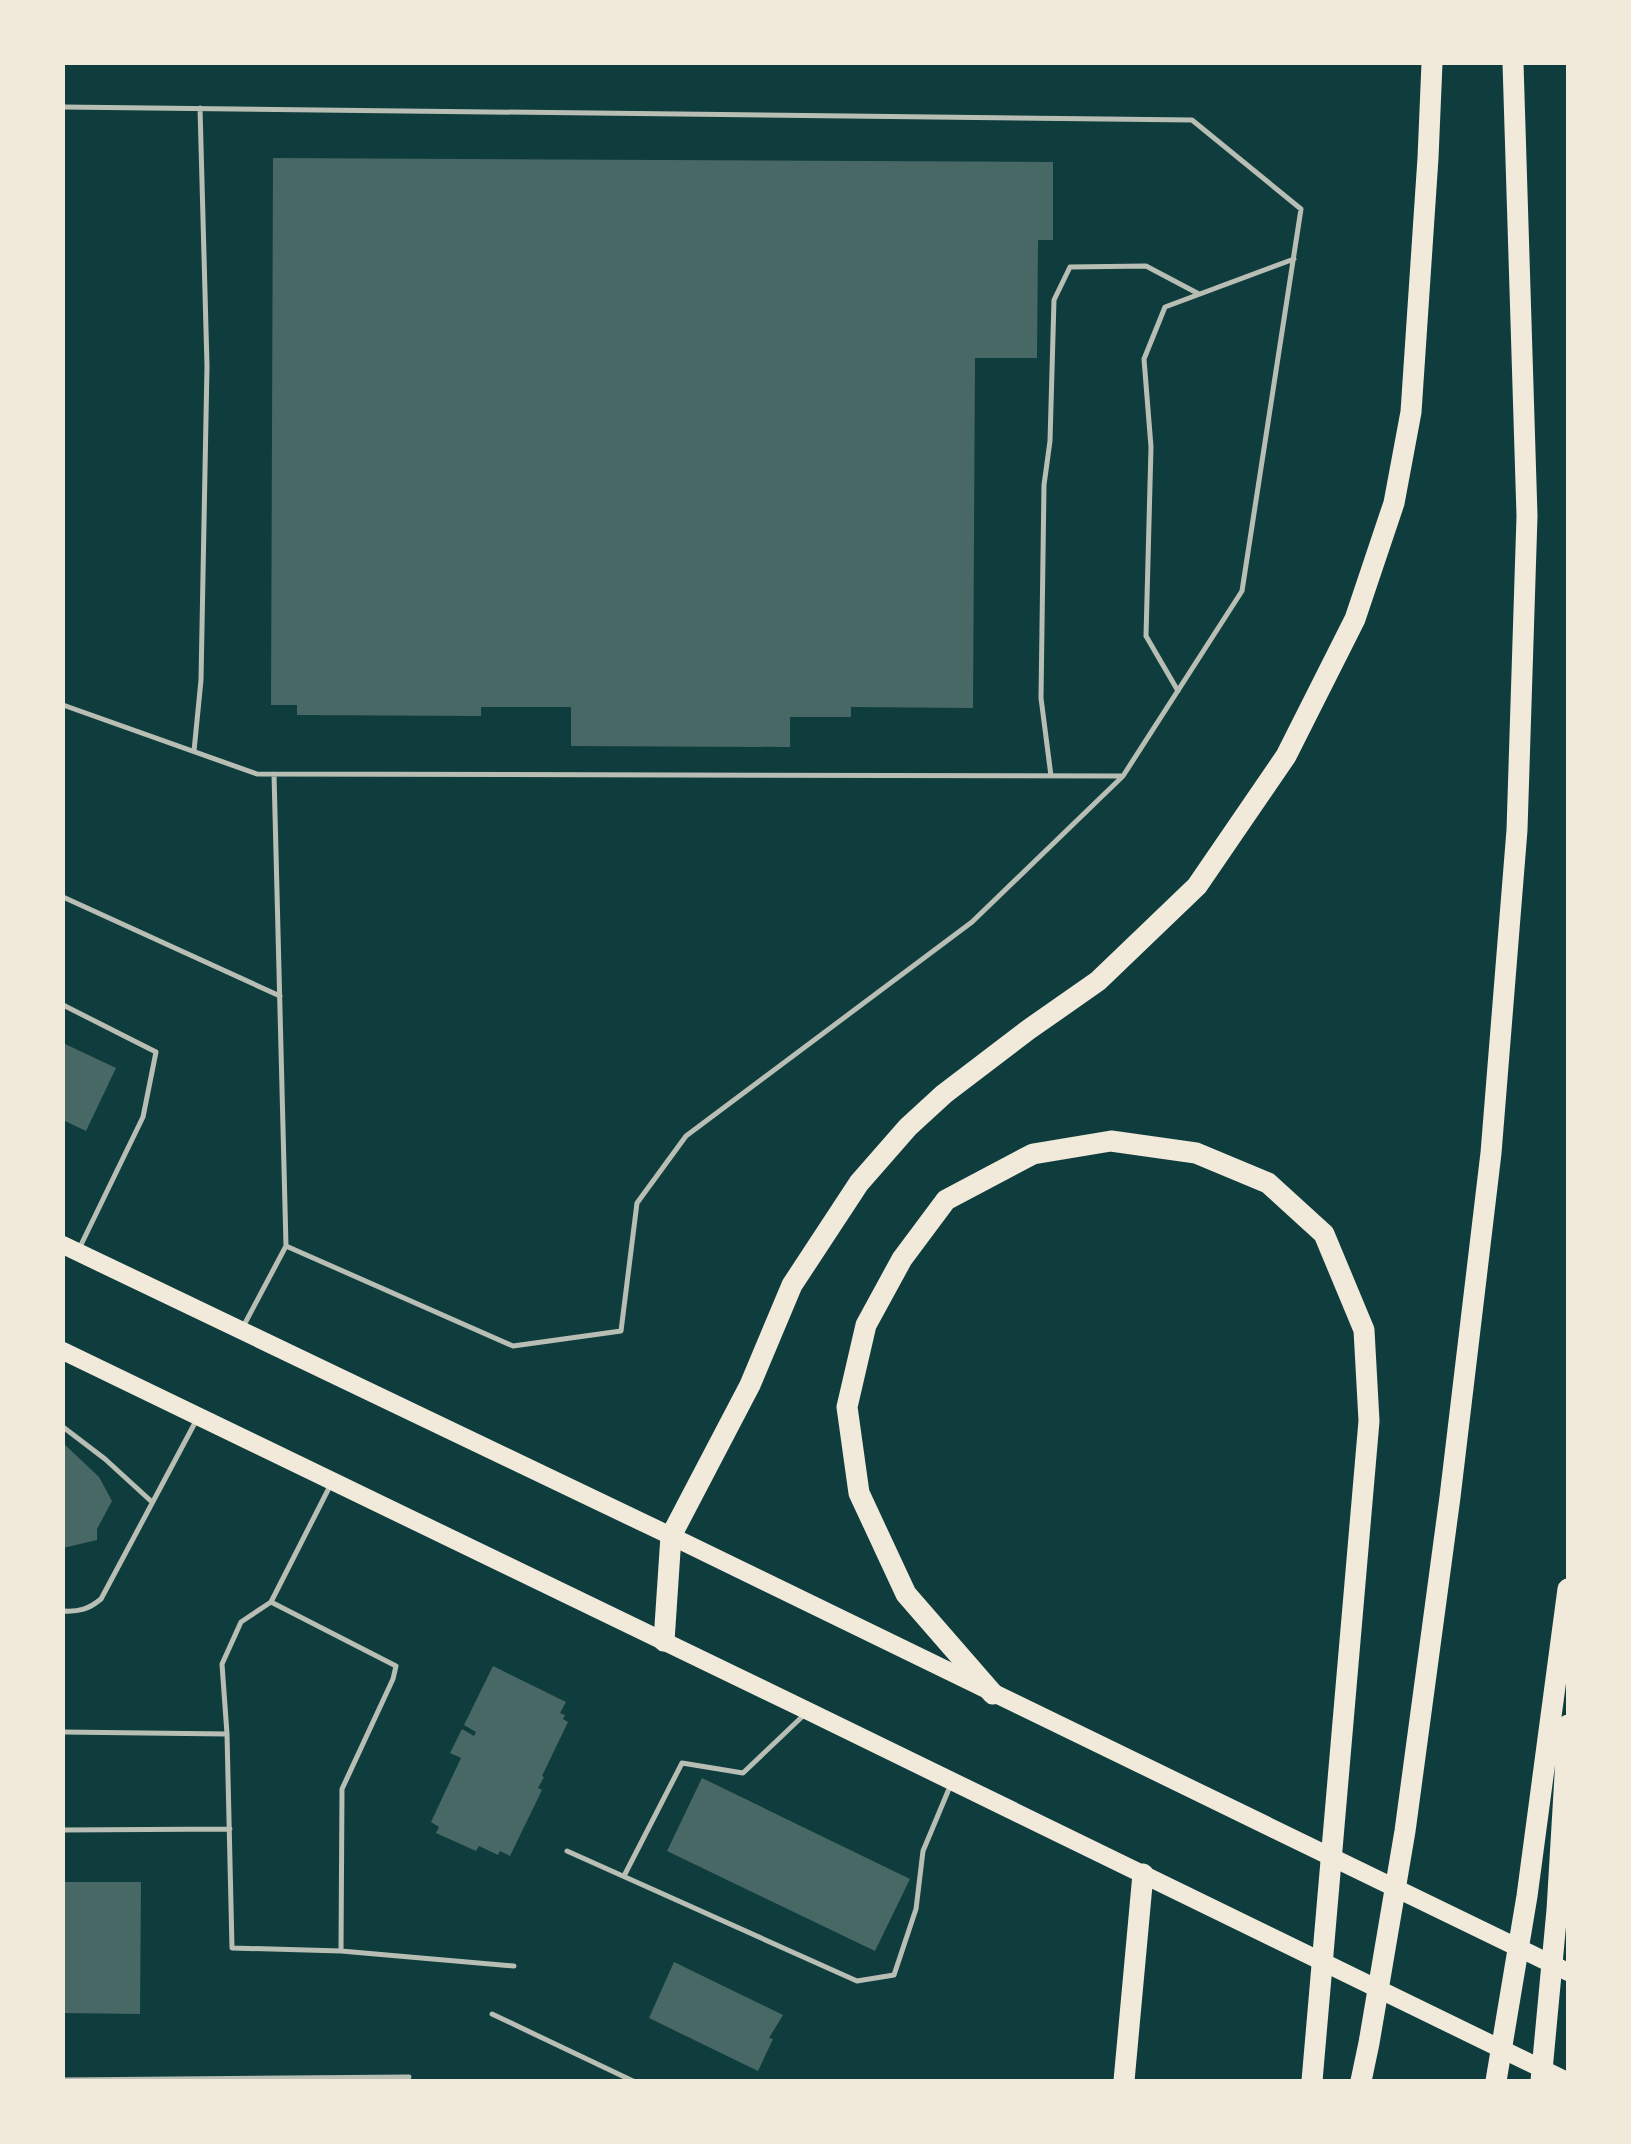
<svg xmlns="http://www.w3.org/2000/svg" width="1631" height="2144" font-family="'Public Sans',sans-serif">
<rect width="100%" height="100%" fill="#0f3d3e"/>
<!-- building -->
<path fill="#486865" d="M273 158 1053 162V240H1038L1037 358H975L973 708 851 707V717H790V747L571 746V707H481V716L297 715V705H271Z
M63 1043 116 1068 86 1131 63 1120Z
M63 1443 99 1477 112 1501 97 1529V1540L63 1548Z
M493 1666 566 1702 560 1713 565 1715 563 1719 568 1722 542 1776 544 1777 538 1788 542 1790 510 1856 500 1851 498 1855 479 1846 476 1851 436 1833 439 1827 431 1822 461 1758 450 1753 462 1729 474 1736 476 1732 464 1725Z
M702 1778 910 1879 875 1951 667 1851Z
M63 1882H141L140 2014 63 2013Z
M674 1962 783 2015 769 2038 773 2039 758 2071 649 2018Z"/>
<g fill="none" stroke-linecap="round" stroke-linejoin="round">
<!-- service -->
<path stroke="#b8beb3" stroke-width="5" d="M63 107 1192 120 1301 209 1242 591 1123 776
M1178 691 1146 636 1151 447 1144 359 1165 307 1294 259
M63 705 257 774 1123 776 972 922 686 1136 637 1203 621 1331 513 1346 286 1246 243 1327
M194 751 201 680 207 366 200 108
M274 774 286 1246
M1051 776 1041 698 1044 485 1050 441 1054 300 1070 267 1146 266 1199 294
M63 897 280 996
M63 1005 156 1052 143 1117 78 1251
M63 1427 105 1459 152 1502
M331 1484 271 1602 241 1622 222 1664 227 1734 232 1948 341 1951
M271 1602 396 1666 393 1679 342 1789 341 1951 514 1966
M63 1611C79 1612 89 1609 101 1599L197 1419
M63 1732 227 1734
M63 1830 230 1829
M567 1851 857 1981 894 1975 916 1909 923 1851 951 1784
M624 1876 682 1763 743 1773 806 1713
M492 2014 633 2081
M63 2080 409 2077"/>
<!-- primary -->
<path stroke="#f1e9da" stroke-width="18" d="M63 1245 671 1536 1568 1972
M63 1351 808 1711 1567 2081"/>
<!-- motorway -->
<path stroke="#f1e9da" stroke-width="21" d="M664 1641 671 1536 750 1385 792 1285 859 1183 908 1127 944 1094 1028 1030 1098 981 1197 886 1286 756 1355 619 1394 503 1411 412 1428 158 1432 63
M993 1694 906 1594 859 1493 847 1407 866 1325 902 1259 946 1200 1033 1154 1111 1141 1196 1153 1268 1183 1324 1234 1364 1330 1369 1421 1312 2081
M1124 2081 1143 1874
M1361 2081 1369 2043 1405 1831 1450 1497 1491 1153 1517 830 1527 516 1513 63
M1496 2081 1527 1896 1568 1589
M1541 2081 1557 1910 1568 1725"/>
</g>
<!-- border -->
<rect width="1631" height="2144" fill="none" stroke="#f1e9da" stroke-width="130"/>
</svg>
